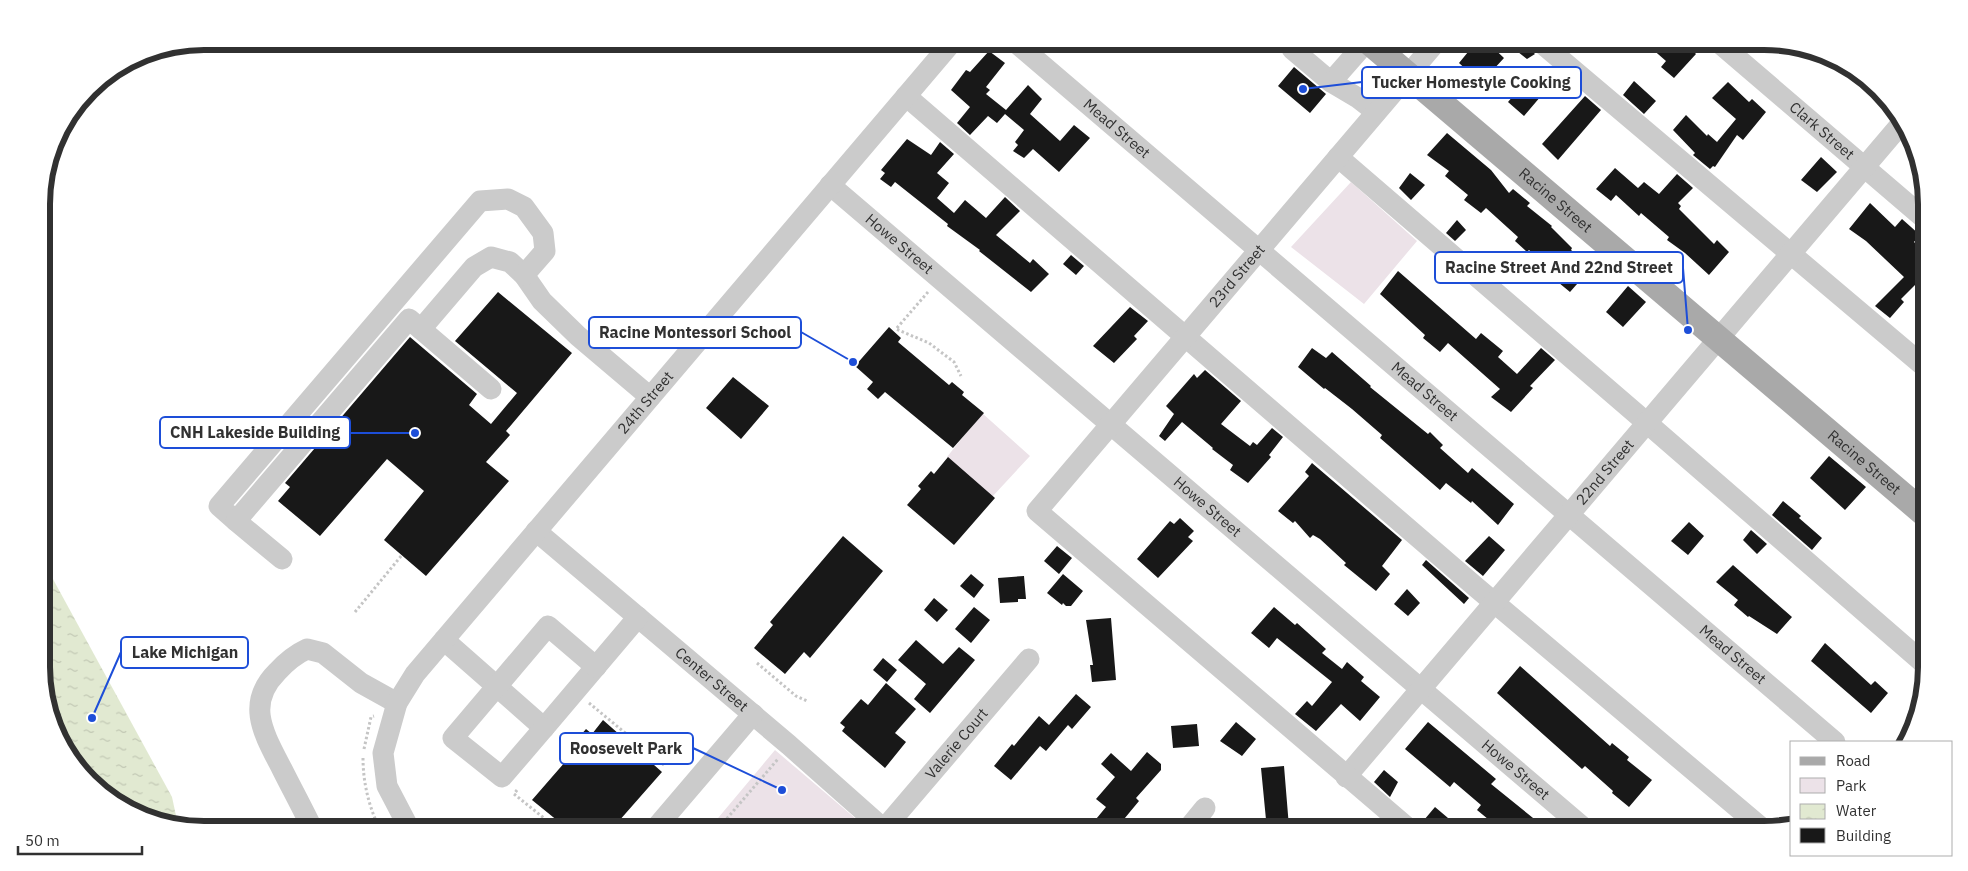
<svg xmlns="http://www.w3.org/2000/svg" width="1968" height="871" font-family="'IBM Plex Sans',sans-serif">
<defs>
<pattern id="water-ripples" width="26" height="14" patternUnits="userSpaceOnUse" patternTransform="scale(1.25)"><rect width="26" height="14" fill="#e1e9d1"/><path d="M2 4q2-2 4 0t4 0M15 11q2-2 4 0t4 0" fill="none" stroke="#c2c8b4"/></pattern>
</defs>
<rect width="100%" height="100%" fill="#fff"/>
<!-- park -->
<path fill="#ece2e8" d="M1351 182 1417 241 1364 304 1291 247Z
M982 413 1030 456 992 497 947 457Z
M775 750 869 830H708Z"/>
<!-- water -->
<path fill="url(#water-ripples)" d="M42 559 172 797 178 825 142 817 75 766 43 688Z"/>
<!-- building -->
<path fill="#181818" d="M1477 41H1486L1504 58 1481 83 1459 63Z
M1504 41H1527V46L1535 54 1527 59Z
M1643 41H1684L1696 54 1674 78 1661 67 1666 61Z
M989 51 1005 63 986 87 990 90 986 94 1006 110 1028 85 1042 99 1030 114 1060 141 1074 125 1090 138 1059 172 1033 149 1024 158 1013 151 1018 145 1015 142 1024 130 1005 114 997 123 988 116 970 135 957 123 970 107 951 90 966 70 970 72Z
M1294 67 1326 94 1310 113 1278 86Z
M1531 75 1547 89 1524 116 1508 102Z
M1634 81 1656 101 1644 114 1623 95Z
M1728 82 1749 102 1752 99 1766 112 1743 140 1737 135 1715 167 1713 166 1710 169 1693 155 1695 153 1673 130 1686 115 1707 136 1708 134 1717 142 1736 119 1712 98Z
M1585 96 1601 110 1558 160 1542 144Z
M1447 133 1491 170 1509 193 1513 189 1530 203 1527 206 1552 226 1551 227 1572 248 1571 250 1592 267 1570 292 1553 278 1555 275 1529 250 1527 252 1515 241 1518 237 1486 208 1481 213 1464 200 1468 195 1445 176 1449 171 1427 155Z
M907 139 931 155 940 142 954 154 937 173 949 183 937 198 954 213 965 200 986 218 1005 197 1020 211 996 235 1030 263 1033 259 1049 274 1031 292 979 251 980 250 947 226 948 224 895 182 891 187 880 179 885 173 881 170Z
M1821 157 1837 172 1817 192 1801 180Z
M1615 168 1638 188 1644 182 1659 194 1677 174 1693 188 1678 203 1681 206 1679 209 1714 244 1717 240 1729 252 1709 275 1685 253 1667 240 1669 237 1641 213 1639 216 1616 195 1611 201 1596 189Z
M1410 173 1425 185 1411 200 1399 188Z
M1870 203 1895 227 1902 219 1920 235 1914 242 1926 253V274L1901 299 1904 302 1890 318 1875 306 1904 277 1866 241 1849 229Z
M1457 220 1466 230 1455 241 1446 233Z
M1071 255 1084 266 1076 275 1063 264Z
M1398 271 1476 339 1481 333 1503 351 1498 357 1517 374 1541 348 1555 360 1530 386 1533 388 1511 412 1491 397 1500 389 1448 343 1440 352 1423 338 1425 335 1380 294Z
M1628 286 1646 302 1623 327 1606 312Z
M498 292 572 353 506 431 510 435 486 462 509 481 426 576 384 540 424 491 387 459 320 536 278 501 290 487 285 483 410 337 477 394 469 405 491 424 517 393 455 341Z
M1130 307 1148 321 1134 336 1137 339 1114 363 1093 346Z
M889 327 901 338 898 342 949 385 952 382 964 392 962 395 984 413 953 448 885 392 878 399 867 389 873 382 855 366Z
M1312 348 1326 358 1332 352 1371 386 1370 387 1428 434 1430 432 1443 445 1440 448 1468 473 1472 468 1514 504 1498 525 1472 501 1471 503 1446 483 1440 490 1380 438 1382 435 1352 409 1325 388 1324 389 1298 367Z
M1205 370 1241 401 1221 424 1250 446 1253 442 1257 445 1272 428 1283 437 1269 455 1271 457 1248 483 1230 470 1233 465 1212 449 1213 448 1182 422 1165 441 1159 436 1174 414 1166 406 1194 374 1197 378Z
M733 377 769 406 741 439 706 408Z
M1829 456 1866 487 1845 510 1810 478Z
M948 457 995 498 954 545 907 505 921 489 918 486 931 471 934 474Z
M1312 463 1402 540 1382 566 1390 574 1376 591 1344 565 1346 563 1320 539 1313 535 1310 538 1295 521 1293 523 1278 511 1309 476 1305 472Z
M1783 501 1801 516 1799 518 1822 538 1812 550 1772 515Z
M1180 518 1194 531 1188 537 1193 541 1158 578 1137 559 1170 521 1174 524Z
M1689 522 1704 536 1688 555 1671 541Z
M1751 530 1767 544 1757 554 1743 540Z
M843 536 883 571 810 658 804 652 785 674 754 648 773 625 770 622Z
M1489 536 1505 550 1483 576 1465 561Z
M1057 546 1072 558 1059 574 1044 561Z
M1426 560 1469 598 1464 604 1422 565Z
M1733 565 1792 617 1777 634 1749 616 1748 617 1734 605 1738 600 1716 582Z
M971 574 984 585 974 598 960 586Z
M1063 574 1083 591 1071 606H1066L1063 603 1062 605 1047 593Z
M1024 576 1026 599H1018V602L1000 603 998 578Z
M1407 589 1420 603 1408 616 1394 604Z
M934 598 948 610 937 622 924 610Z
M974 607 990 620 971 643 955 629Z
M1274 607 1295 625 1297 623 1326 649 1322 653 1342 669 1347 662 1364 677 1361 681 1380 697 1360 721 1341 704 1316 731 1295 714 1307 701 1312 706 1332 682 1277 638 1269 648 1251 633Z
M1111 618 1116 680 1092 682 1090 665H1093L1086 620Z
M916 640 943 664 959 647 975 660 930 713 914 699 926 684 898 660Z
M1825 643 1871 685 1875 681 1888 693 1871 713 1811 661Z
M883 658 897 670 887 682 873 670Z
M1520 666 1610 746 1612 743 1629 757 1627 760 1652 780 1629 807 1612 793 1613 791 1585 766 1582 769 1497 693Z
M886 683 916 709 895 733 906 742 885 768 842 731 845 727 840 723 861 699 868 705Z
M1076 694 1091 707 1072 729 1068 725 1046 751 1040 746 1011 780 994 766 1012 744 1014 746 1039 716 1049 725Z
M603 720 662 772 611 830H569L532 800 572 754 568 750 586 729 592 734Z
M1236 722 1256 739 1242 756 1220 741Z
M1428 722 1496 779 1491 784 1538 822 1531 829H1500L1477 810 1481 805 1454 782 1450 787 1405 749Z
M1197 724 1199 746 1173 748 1171 726Z
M1147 752 1161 764V770L1136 798 1139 801 1115 830H1087L1106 807 1096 799 1115 777 1101 764 1111 753 1131 771Z
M1284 766 1289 827 1288 830H1267L1261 768Z
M1384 770 1398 782 1390 797 1374 782Z
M1435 807 1461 829H1435L1424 820Z"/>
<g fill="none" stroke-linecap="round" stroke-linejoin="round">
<!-- path -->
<path stroke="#c5c5c5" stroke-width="3" stroke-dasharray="2.5 2.5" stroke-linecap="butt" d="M928 292 896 329 929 343 954 362 961 376
M355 612 402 555
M757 663 796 696 807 701
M589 703 664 765
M364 749 371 717 374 716
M363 758C363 783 369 807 380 830
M517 790 514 794 555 827 552 830
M717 830 778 759"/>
<!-- minor -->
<g stroke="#cbcbcb" stroke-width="21">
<path id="s1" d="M1014 41 1835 742"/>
<path d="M1296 41 1292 49 1331 82 1367 41"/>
<path d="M1539 41 1926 368"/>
<path id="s2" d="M1717 41 1925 219"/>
<path d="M1331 82 1358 98 1376 112"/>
<path d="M906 96 1477 588 1763 829"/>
<path d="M1338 157 1647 423 1927 666"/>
<path id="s3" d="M830 185 1585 829"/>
<path d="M421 329 474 267 491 257 510 262 524 275 542 301 578 336 650 397"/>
<path d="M236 521 219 506 480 201 508 199 524 207 543 233 545 251 524 275"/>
<path id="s4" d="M536 531 789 745 885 830"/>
<path d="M282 559 236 521 409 319 491 389"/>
<path d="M444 640 544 728 638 617"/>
<path d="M544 728 502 777 453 738 548 626 596 667"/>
<path id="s5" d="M1346 777 1901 124"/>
<path id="s6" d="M884 829 1029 659"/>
<path id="s7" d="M1409 829 1037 511 1437 41"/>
<path d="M313 830C303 809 292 789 282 769 264 734 245 704 277 672 286 662 294 655 307 649L323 653 361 683 397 703"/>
<path id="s8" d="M410 830 387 786 383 753 397 703 415 674 953 41"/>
<path d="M654 830 753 714"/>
<path d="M1187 830 1205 808"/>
</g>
<!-- major -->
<path stroke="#a9a9a9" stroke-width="26" id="s9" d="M1368 41 1926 515"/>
</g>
<g text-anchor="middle" stroke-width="5" stroke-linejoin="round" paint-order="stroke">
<!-- street labels -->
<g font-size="15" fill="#313131" stroke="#fff">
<text dy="5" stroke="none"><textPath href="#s1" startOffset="135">Mead Street</textPath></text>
<text dy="5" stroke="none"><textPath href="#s2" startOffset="138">Clark Street</textPath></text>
<text dy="5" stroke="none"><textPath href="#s9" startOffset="246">Racine Street</textPath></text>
<text dy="5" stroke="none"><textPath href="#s3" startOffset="91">Howe Street</textPath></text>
<text dy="5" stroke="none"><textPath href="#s7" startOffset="798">23rd Street</textPath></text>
<text dy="5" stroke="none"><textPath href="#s1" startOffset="540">Mead Street</textPath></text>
<text dy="5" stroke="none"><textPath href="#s8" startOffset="525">24th Street</textPath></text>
<text dy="5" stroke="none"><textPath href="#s9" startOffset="651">Racine Street</textPath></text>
<text dy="5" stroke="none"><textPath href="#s5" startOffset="400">22nd Street</textPath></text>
<text dy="5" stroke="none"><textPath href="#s3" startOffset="496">Howe Street</textPath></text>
<text dy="5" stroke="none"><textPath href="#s1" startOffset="945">Mead Street</textPath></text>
<text dy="5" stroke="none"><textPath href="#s4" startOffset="230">Center Street</textPath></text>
<text dy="5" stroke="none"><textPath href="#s6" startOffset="112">Valerie Court</textPath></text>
<text dy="5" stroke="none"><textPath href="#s3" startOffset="901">Howe Street</textPath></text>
</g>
</g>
<!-- crop -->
<path d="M0 0H1968V871H0ZM204 50H1764A154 154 0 0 1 1918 204V667A154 154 0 0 1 1764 821H204A154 154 0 0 1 50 667V204A154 154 0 0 1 204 50Z" fill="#fff" fill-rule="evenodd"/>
<path fill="none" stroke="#313131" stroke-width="6" d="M204 50H1764A154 154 0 0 1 1918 204V667A154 154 0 0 1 1764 821H204A154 154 0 0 1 50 667V204A154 154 0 0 1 204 50Z"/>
<!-- callouts -->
<path fill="none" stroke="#1d4ed8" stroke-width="2" d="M1303 89L1362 82M1688 330L1683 268M853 362L801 332M415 433L350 433M92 718L121 652M782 790L693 748"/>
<g fill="#1d4ed8" stroke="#fff" stroke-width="2">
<circle cx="1303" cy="89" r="5"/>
<circle cx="1688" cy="330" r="5"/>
<circle cx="853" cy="362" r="5"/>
<circle cx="415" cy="433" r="5"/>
<circle cx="92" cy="718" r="5"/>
<circle cx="782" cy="790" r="5"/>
</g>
<g fill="#fff" stroke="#1d4ed8" stroke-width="2">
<rect x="1362" y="67" width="219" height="31" rx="5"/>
<rect x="1435" y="252" width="248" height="31" rx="5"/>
<rect x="589" y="317" width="212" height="31" rx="5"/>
<rect x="160" y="417" width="190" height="31" rx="5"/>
<rect x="121" y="637" width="127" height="31" rx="5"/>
<rect x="560" y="733" width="133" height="31" rx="5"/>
</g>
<g font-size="16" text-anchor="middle" font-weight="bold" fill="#313131">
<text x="1471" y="88">Tucker Homestyle Cooking</text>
<text x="1559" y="273">Racine Street And 22nd Street</text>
<text x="695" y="338">Racine Montessori School</text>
<text x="255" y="438">CNH Lakeside Building</text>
<text x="185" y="658">Lake Michigan</text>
<text x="626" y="754">Roosevelt Park</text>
</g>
<!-- legend -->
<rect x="1790" y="741" width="162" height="115" fill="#ffffff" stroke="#adadad"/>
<rect x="1800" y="757" width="25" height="8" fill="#a9a9a9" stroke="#adadad"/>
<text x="1836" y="766" font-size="15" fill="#313131">Road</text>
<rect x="1800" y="778" width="25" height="15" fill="#ece2e8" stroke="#adadad"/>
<text x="1836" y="791" font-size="15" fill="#313131">Park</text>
<rect x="1800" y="804" width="25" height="15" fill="url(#water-ripples)" stroke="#adadad"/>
<text x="1836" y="816" font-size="15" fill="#313131">Water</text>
<rect x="1800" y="828" width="25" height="15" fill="#181818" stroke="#adadad"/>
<text x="1836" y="841" font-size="15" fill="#313131">Building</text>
<!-- scale -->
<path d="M18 846v8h124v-8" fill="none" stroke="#313131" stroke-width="2.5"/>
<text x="25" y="846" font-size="15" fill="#313131" stroke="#ffffff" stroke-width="4" paint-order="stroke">50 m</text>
</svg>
